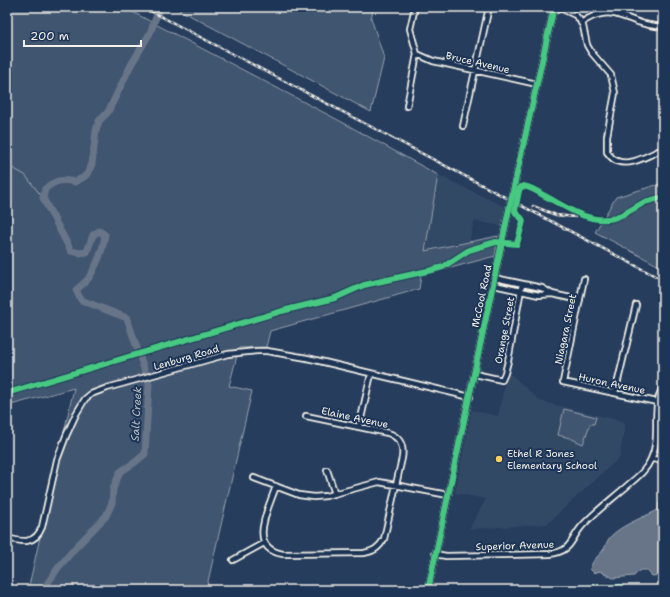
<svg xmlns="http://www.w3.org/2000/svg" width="670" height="597" font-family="'Shantell Sans',sans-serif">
<rect width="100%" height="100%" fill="#263d5d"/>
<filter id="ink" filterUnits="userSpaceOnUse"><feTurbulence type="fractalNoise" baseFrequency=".025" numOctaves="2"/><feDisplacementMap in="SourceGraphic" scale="8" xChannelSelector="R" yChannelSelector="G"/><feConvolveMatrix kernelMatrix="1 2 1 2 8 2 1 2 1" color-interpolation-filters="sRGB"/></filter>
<g filter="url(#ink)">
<!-- built -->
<path fill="#334966" d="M438 175 505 207 501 226 474 221 469 243 425 251Z
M507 374 512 375 540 401 625 422 620 457 547 524 469 529 486 499 455 493 472 410 498 416Z"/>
<!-- green -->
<path fill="#40546f" stroke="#9aa2ac" d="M7 7H123L340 121 438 175 425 251 498 236 495 256 421 276 419 289 270 331 266 347 239 348 229 386 252 391 206 590H28L74 388 7 406Z
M174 7H374L371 18 384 58 371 112Z
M663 183V268L595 232 616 197Z
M564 409 596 417 594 424H590L583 444 570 438 558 435Z"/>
<!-- water -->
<path fill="#677588" stroke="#9fa7ae" d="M663 502V573L660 575 652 576 647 570H640L634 576 613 578 600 571 594 573 590 569C592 560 599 556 604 549 606 546 606 543 608 540 616 527 644 517 658 510L659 503Z"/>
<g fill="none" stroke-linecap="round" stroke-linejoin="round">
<!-- stream -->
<path stroke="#9fa7ae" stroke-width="1" d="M7 165 25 175 43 198"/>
<!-- river -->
<path stroke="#677588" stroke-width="7" d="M43 590 58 568 76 547 106 516 112 503 113 489 120 472 134 463 145 454 149 384 127 318 81 300 76 290C80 286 85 283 88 279 96 267 103 250 105 235L99 231 93 235 87 252 80 253 71 251 43 198 45 189C55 180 61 179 75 182L84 177 88 173 92 164 96 131 99 121 108 112 131 65 150 33 160 7"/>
<!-- minor casing -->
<g stroke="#f4f1e8" stroke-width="8">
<path id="minor" d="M558 7 575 15 579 19 583 26 587 45 591 52 611 75 615 93 607 136V152C610 156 613 160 617 161 631 167 650 154 663 149
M581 23C587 19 594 15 601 14 614 11 626 18 638 22 646 25 654 26 663 27
M417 54 433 61 537 84
M407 106 416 59 417 54 410 29 415 7
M463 126 489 7
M495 278 542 288 552 294 580 300
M584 279 563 382 657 402
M494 285 539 295 552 294
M475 374 502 380 505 373 508 361 522 284
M615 393 636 305
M359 427 371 374
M651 459 663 460
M327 470 335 494
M254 478 299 495 314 497 326 496 379 482 448 495
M276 486C269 508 246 548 283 554L364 553C374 551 379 548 384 539L402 458C404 446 400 437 388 433L306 416
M7 538C22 542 35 545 42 527L57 460 66 436 76 414 85 399 91 394 107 388 228 354 257 351H267L307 358 470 397
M435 554 446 556 550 554C573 551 570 539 583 525 596 511 612 499 627 486 636 478 646 471 651 459 662 436 650 409 663 387
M233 560 264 543
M428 590 511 200 554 7"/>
</g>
<!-- minor -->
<use href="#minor" stroke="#1d3557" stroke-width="4.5"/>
<!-- rail casing -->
<g stroke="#f4f1e8" stroke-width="2.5">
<path id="rail" d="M143 7 663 280
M533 206 556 215 575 217"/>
</g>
<!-- rail -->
<use href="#rail" stroke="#1d3557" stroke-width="1" stroke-dasharray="3" stroke-linecap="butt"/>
<!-- cycleway casing -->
<g stroke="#1d3557" stroke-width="8">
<path id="cycleway" d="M7 393 282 311 335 298 364 285 432 270 443 267 469 250 496 242 517 244 523 221C522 216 516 216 515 211L519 191 520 188 523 186C530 187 537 191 543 195 563 205 585 222 609 219 623 217 633 208 645 202 651 200 657 199 663 197
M428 590 511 200 554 7
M492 590 620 587 626 590"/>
</g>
<!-- cycleway -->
<use href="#cycleway" stroke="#46c982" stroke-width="6"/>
</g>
</g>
<!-- markers -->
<circle fill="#ffd166" stroke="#1d3557" stroke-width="1.5" cx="499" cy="459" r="4"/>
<g text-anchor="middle" stroke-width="4" stroke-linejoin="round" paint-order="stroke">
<!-- street labels -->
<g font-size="10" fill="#f4f1e8" stroke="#1d3557">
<text transform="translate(478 62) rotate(13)" y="4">Bruce Avenue</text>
<text transform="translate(481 296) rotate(-78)" y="4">McCool Road</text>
<text transform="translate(565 329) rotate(-78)" y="4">Niagara Street</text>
<text transform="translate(504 330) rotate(-79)" y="4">Orange Street</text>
<text transform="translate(186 357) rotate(-16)" y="4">Lenburg Road</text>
<text transform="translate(612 383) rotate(12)" y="4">Huron Avenue</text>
<text transform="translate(355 417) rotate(12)" y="4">Elaine Avenue</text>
<text transform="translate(515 545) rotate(-2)" y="4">Superior Avenue</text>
</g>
<!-- poi labels -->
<g font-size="10" fill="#f4f1e8" stroke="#1d3557" text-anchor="start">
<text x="507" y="457">Ethel R Jones<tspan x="507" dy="12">Elementary School</tspan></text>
</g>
<!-- water labels -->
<g font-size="11" font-style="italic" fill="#bcbfc2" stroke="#1d3557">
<text transform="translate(136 414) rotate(-87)" y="4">Salt Creek</text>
</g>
</g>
<!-- margin -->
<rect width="670" height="597" fill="none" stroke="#1d3557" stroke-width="24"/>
<rect x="12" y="12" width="646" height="573" fill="none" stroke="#f4f1e8" stroke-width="1.5" filter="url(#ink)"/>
<!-- scale -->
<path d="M24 40v6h117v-6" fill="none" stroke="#f4f1e8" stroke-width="2"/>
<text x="30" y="40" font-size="12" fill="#f4f1e8" stroke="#1d3557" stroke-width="3" paint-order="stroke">200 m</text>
</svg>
